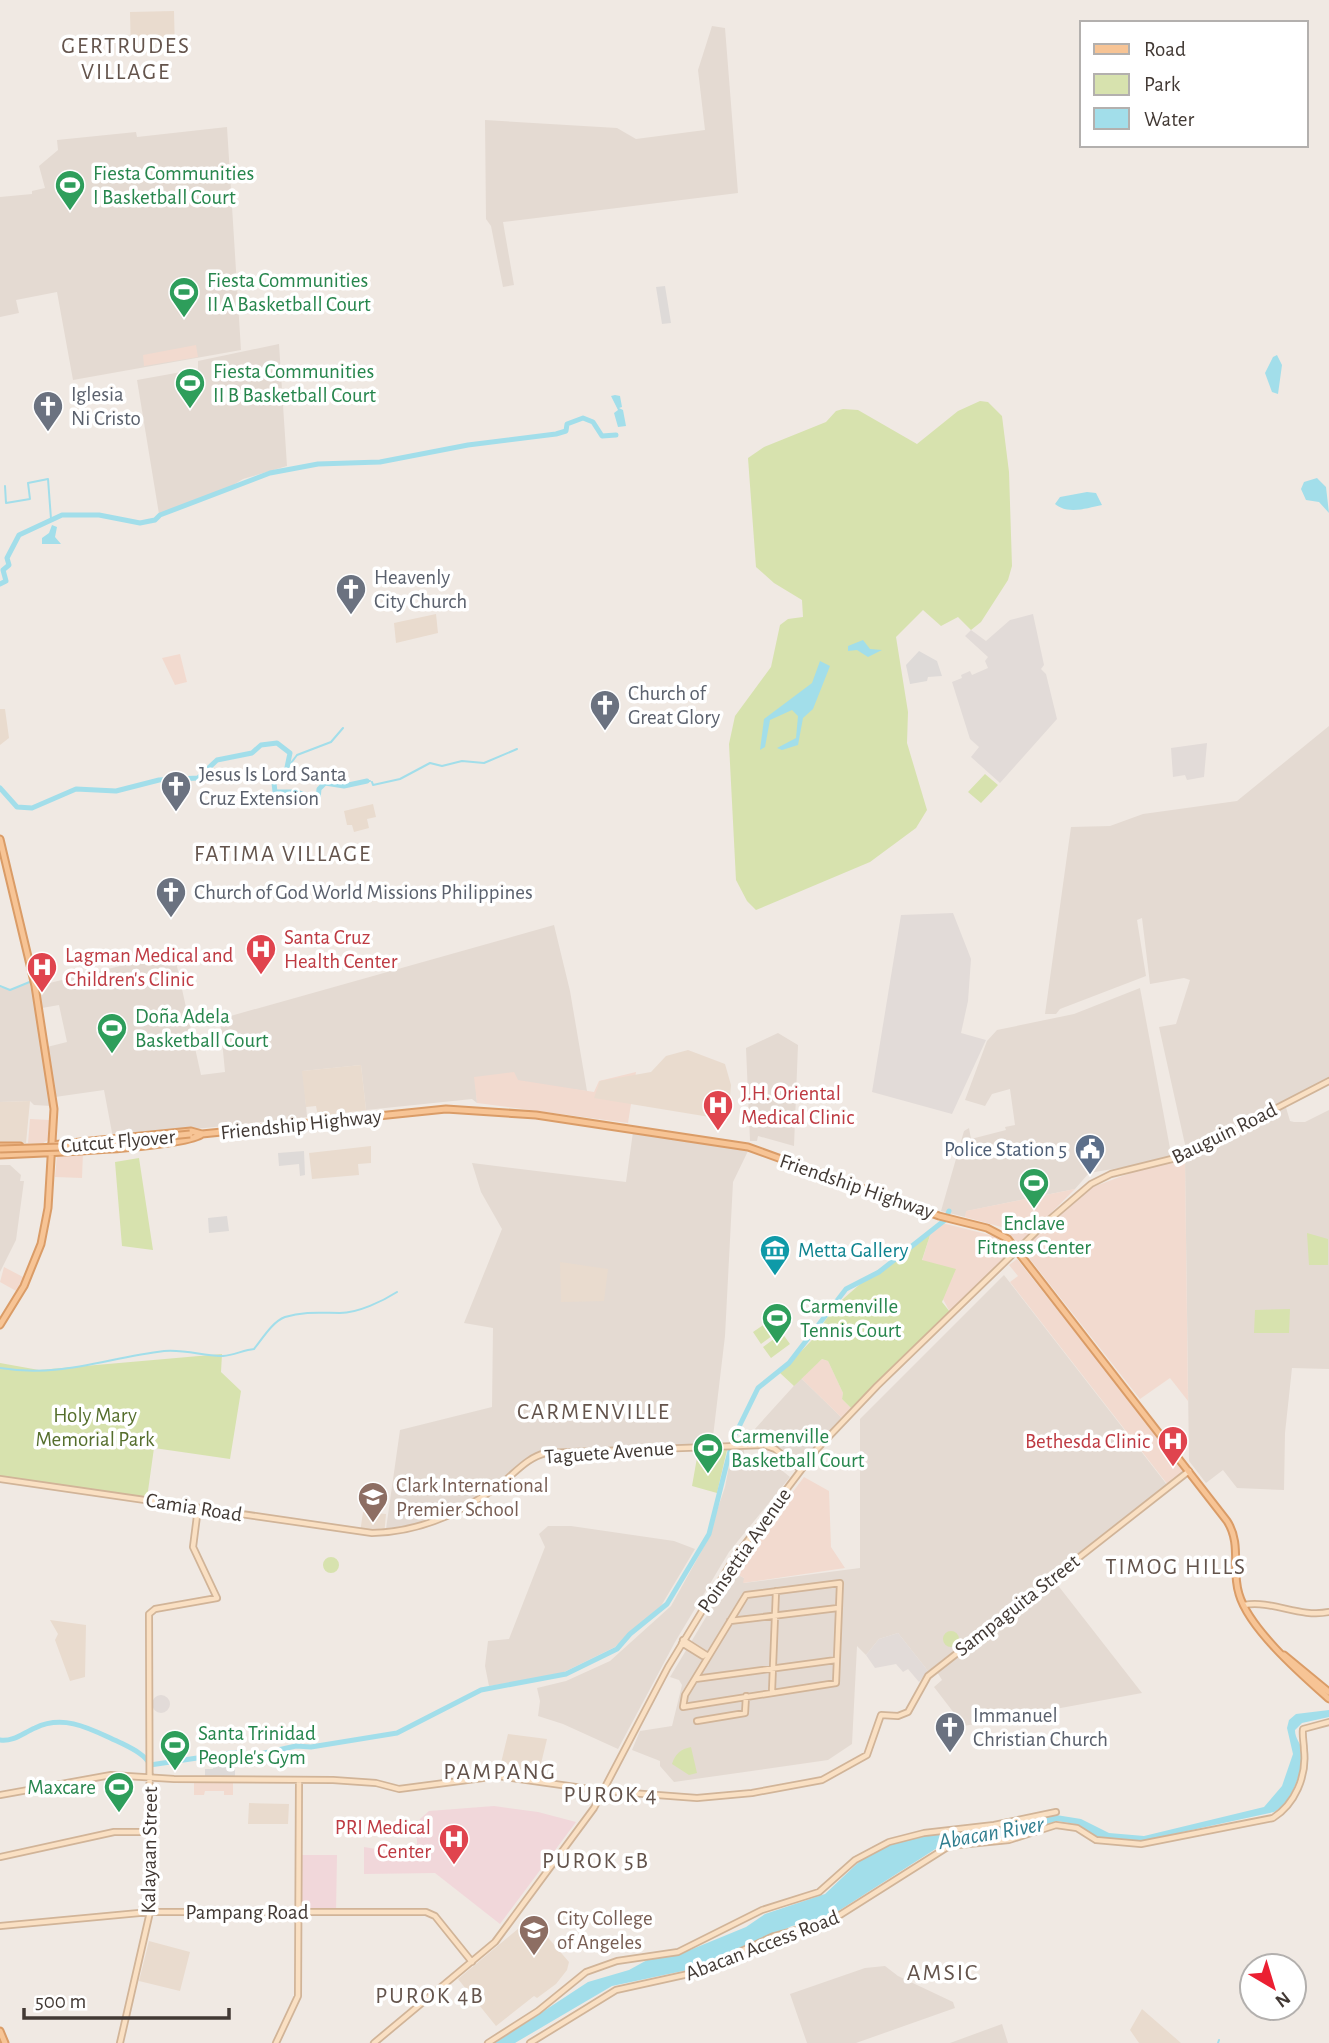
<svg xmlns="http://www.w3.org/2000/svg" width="1329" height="2043" font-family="'Alegreya Sans',sans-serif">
<rect width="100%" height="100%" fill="#f0e9e3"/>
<!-- residential -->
<path fill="#e4dad2" d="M712 26 725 28 738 193 503 222 514 285 503 287 491 226 486 219 485 120 617 128 636 139 705 130 698 70Z
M227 127 241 350 73 380 57 292 16 300 19 313 0 317V197L32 194V191L45 188 39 166 58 150 57 140 136 132 137 137Z
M279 344 287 466 243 479 225 490 159 514 137 380 198 369V361Z
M1329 726V1079L1205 1143 1186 1149 1159 1027 1176 1024 1190 980 1184 978 1150 984 1142 918 1137 920 1146 976 1060 1009 1056 1014H1045L1071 827 1110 826 1143 814 1237 801Z
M554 925 570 991 587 1091 475 1077 477 1103 472 1099 366 1110 361 1065 303 1071 307 1117 113 1138 104 1090 55 1097 47 1047 67 1042 59 1005 42 1008 37 986 174 953 201 1075 225 1072 220 1019Z
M32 982 52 1106 34 1105 30 1101 0 1102V987L10 990Z
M1140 988 1172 1159 1089 1173 1075 1189 967 1211 965 1217 941 1211 964 1131 969 1128 971 1139 1006 1130 1005 1127 1015 1125 1010 1089 992 1094 985 1106 965 1100 987 1041 997 1030 1074 1014Z
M778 1033 798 1045 794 1146 758 1136 757 1141H750L746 1048Z
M1285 1104 1290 1121 1294 1122H1305L1329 1110V1369L1292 1368 1285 1433 1284 1490 1237 1488 1223 1470 1206 1483 1189 1461 1185 1159Z
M633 1132 748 1151 733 1182 725 1336 712 1445 529 1456 454 1517 385 1536 400 1430 492 1407 493 1328 464 1323 502 1229 481 1192 472 1163 626 1182Z
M0 1165H10L21 1175 20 1181H24L16 1240 0 1272Z
M1004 1275 1168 1486 928 1671 898 1633 879 1639 866 1655 857 1646 852 1744 828 1760 674 1782 660 1766V1761L632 1750 640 1731 672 1726 682 1685 679 1680 670 1677 733 1572 744 1578V1583L860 1568V1419Z
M801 1378 842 1418 798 1466 764 1443H745L744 1441Z
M744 1450V1458L769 1460 790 1477 729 1552 675 1642 618 1749 563 1724 538 1716 540 1701 537 1688 566 1681 610 1661 671 1606 706 1543 725 1487 732 1451Z
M548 1526H571L674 1541 695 1549 661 1606 615 1647 556 1676 489 1686 485 1666 488 1641 509 1639 545 1547 539 1534Z
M1053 1579 1142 1693 964 1726 934 1687 942 1680 937 1672Z
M885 1966 898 1976 953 2002 955 2008 856 2043H807L790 1994 865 1968Z
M1002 2024 1008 2043H950Z"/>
<!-- commercial -->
<path fill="#f2dacf" d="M196 345 198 357 144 366 143 355Z
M180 654 187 682 175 685 162 658Z
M514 1072 518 1080 594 1092 599 1081 636 1072 628 1123 477 1103 474 1077Z
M30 1119 49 1120 48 1140 43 1143H28Z
M83 1152 82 1178 55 1177 57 1155Z
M1185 1159 1188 1401 1170 1378 1140 1399 1022 1249 1093 1187 1133 1172Z
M1075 1189 1019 1245 1005 1228 965 1217 966 1211Z
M942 1223 994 1236 1013 1252 950 1312 922 1261 931 1232Z
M1017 1259 1185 1471 1168 1485 1010 1282 1018 1276 1009 1265Z
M4 1267 25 1278 18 1292 0 1282Z
M822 1359 828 1361 843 1393 842 1399 851 1408 842 1418 801 1378Z
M804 1477 829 1491 831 1547 845 1568 743 1583 744 1578 733 1572Z
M194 1781H233V1795H224V1791H205L204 1795H194Z"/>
<!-- industrial -->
<path fill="#e2dbd8" d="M1033 614 1044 665 1041 669 1046 674 1057 719 1000 783 971 757 979 747 970 739 952 682 962 678 961 675 970 671 972 675 988 668 985 661 988 657 965 636 971 630 986 641 1010 620Z
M1207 743 1204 777 1187 780 1185 775 1173 777 1171 748Z
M953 913 971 959 968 1001 961 1033 986 1040 952 1114 872 1092 901 915Z
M898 1633 928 1671 919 1682 908 1669 903 1672 896 1664 875 1668 866 1655 879 1639Z
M152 1704a9 9 0 1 1 18 0a9 9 0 1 1-18 0Z"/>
<!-- education -->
<path fill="#e9dbce" d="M174 11 175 53 131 54 130 12Z
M436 614 438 633 396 643 394 623Z
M0 709H5L9 738 0 745Z
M373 804 376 817 367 819 369 828 354 832 352 825H347L344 811Z
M688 1050 725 1064 731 1085 728 1120 594 1098 600 1081 651 1072 666 1056Z
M361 1065 366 1110 318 1116 316 1106 306 1107 302 1071Z
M30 1101 26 1143 0 1144V1102Z
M371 1146V1163L358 1164 359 1175 312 1179 309 1153Z
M560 1262 608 1269 604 1301 561 1302Z
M363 1512 386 1514 384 1536 360 1533Z
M50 1620 86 1625 85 1677 70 1681 55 1640 58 1634Z
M508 1734 547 1739 537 1780 503 1774 504 1768 500 1767Z
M249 1803 289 1804 288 1824H248Z
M531 1918 569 1962 567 1970 556 1984 537 1998 534 1996 496 2026 458 1979Z
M149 1941 190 1952 180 1991 139 1981Z
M1142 2009 1181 2043H1139L1130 2030Z"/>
<!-- medical -->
<path fill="#f1d7da" d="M494 1806 538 1812 576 1822 500 1924 435 1873 364 1874V1847L400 1853 401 1860 417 1859V1838L413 1837 420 1819 429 1811Z
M300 1855H337L336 1912 299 1911Z"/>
<!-- green -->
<path fill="#d7e2ae" d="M980 401 988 402 1002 416 1009 472 1012 566 1008 580 981 622 971 630 958 617 941 626 923 610 896 637 908 712 907 743 927 810 916 828 870 862 756 910 747 901 736 880 729 744 735 716 771 667 780 625 788 619 803 617 802 600 774 583 756 567 748 458 764 447 826 422 836 411 843 409 858 410 917 444 958 411Z
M985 774 998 785 981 803 968 792Z
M139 1158 153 1250 122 1246 115 1162Z
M931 1232 922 1260 956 1269 942 1302 950 1312 851 1408 842 1399 843 1393 828 1361 822 1359 794 1386 780 1373 812 1340 835 1306 867 1278Z
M1307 1233 1328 1239V1265H1309Z
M1290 1309 1289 1333H1254L1255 1310Z
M772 1319 780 1330 761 1344 753 1332Z
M782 1333 790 1344 771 1358 763 1347Z
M222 1354 221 1372 241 1391 230 1459 154 1448 147 1498 0 1478V1363L39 1370Z
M727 1450 717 1493 692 1486 698 1452Z
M323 1565a8 8 0 1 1 16 0a8 8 0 1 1-16 0Z
M943 1639a8 8 0 1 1 16 0a8 8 0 1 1-16 0Z
M691 1747 697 1773 689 1775 672 1764C675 1754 681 1749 691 1747Z"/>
<!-- parking -->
<path fill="#dedad8" d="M665 286 671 323 662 324 656 287Z
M919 651 937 661 942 676 928 677 927 681 910 684 906 665Z
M304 1151 305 1175 300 1176 299 1164 279 1166 278 1153Z
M227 1216 229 1231 209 1233 208 1218Z
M213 1760H235V1778H205V1769H213Z"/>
<!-- water -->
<path fill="#a2deea" d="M1277 355 1282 365 1278 394 1272 392 1265 373 1273 357Z
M615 395 620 396 622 407 619 408 623 410 626 426 618 427 614 413 618 410 611 396Z
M1317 478 1326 487 1329 513 1319 502 1306 500 1301 489 1304 482Z
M1087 492 1096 493 1102 505C1087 508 1068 515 1055 504L1060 497Z
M52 525 57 527 55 537 61 544H42V538L49 533Z
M863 640 870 649 882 650 868 657 857 650 848 651V646Z
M820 661 830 666 813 709 803 718 798 745 782 750 777 748 796 738 798 716 792 710 770 720 765 747 760 750 764 719 812 683Z
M1329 1710V1717L1302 1723 1295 1730C1295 1739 1301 1743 1302 1751 1304 1770 1291 1803 1274 1812L1141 1841 1098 1838 1075 1824 1057 1821 1006 1836 948 1841 829 1917 792 1926 697 1968 612 1986 515 2043H495L588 1982 629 1970 649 1959 690 1950 746 1927 765 1914 825 1894 862 1859 894 1843 946 1832 997 1828 1050 1814 1081 1819 1109 1833 1144 1836 1264 1807 1282 1786 1293 1754 1287 1728 1289 1720 1296 1714Z"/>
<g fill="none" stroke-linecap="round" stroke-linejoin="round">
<!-- stream -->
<path stroke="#a2deea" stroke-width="2" d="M5 486 6 503 30 499 28 483 48 479 51 519
M288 767 297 755 331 742 343 728
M367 781H370
M372 782 373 785 400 779 430 763 442 766 462 761 484 763 517 749
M0 986 10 990 32 981
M0 1368C61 1378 105 1358 164 1351 187 1349 205 1357 223 1356 234 1355 244 1350 254 1349 263 1338 272 1322 285 1317 304 1311 322 1313 340 1313 358 1313 383 1301 397 1292
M1218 2043 1219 2040"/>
<!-- river -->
<path stroke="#a2deea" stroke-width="5" d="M0 584 6 581 3 570 9 565 7 558 19 535 62 515H99L140 523 155 520 160 515 270 473 318 464 380 462 468 445 556 434 566 431 567 424 583 418 593 422 602 436 616 435
M0 788 17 807 32 808 76 789 116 791 159 780 198 778 217 760 252 753 261 745 277 743 290 753 286 772 279 775 274 783 275 792H296L318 799 319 789 325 783 344 786 367 781
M0 1740C13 1742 23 1733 35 1728 66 1713 94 1731 121 1743 131 1748 146 1755 150 1765L231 1753 260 1754 296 1746 311 1747 397 1733 481 1690 566 1674 617 1649 630 1634 667 1604 709 1534 733 1439 758 1388 789 1363 846 1289 879 1272 945 1220 949 1211"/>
<!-- secondary casing -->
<g stroke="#d1b498" stroke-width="8">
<path id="secondary" d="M0 1479 372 1533C421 1532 464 1512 502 1483 516 1472 528 1457 546 1453L764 1445 775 1449 801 1470
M840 1583 836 1683 683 1707 685 1695 746 1595Z
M1244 1605C1273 1600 1299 1618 1329 1612
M730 1621 838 1608
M683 1640 708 1656
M682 1643 703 1656
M695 1679 836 1660
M772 1691 776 1591
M697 1721 745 1713 746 1696
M0 1795 111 1775 174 1779 333 1780 376 1783 399 1789 498 1776 604 1791 697 1798 752 1793 822 1780 867 1755 881 1715 898 1716 908 1712 928 1676 1189 1471
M0 1857 114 1832H150
M0 1926 150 1912H426L435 1916 472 1962
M120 2043 150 1912 149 1614 155 1609 217 1598 193 1547 198 1508
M276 2043 298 1996 299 1780
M374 2043 495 1942 594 1808 668 1667 733 1560 817 1449 877 1386 1042 1226 1091 1184 1111 1174 1184 1156 1329 1081
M488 2043 538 2011 586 1972 617 1961 678 1952 762 1910 819 1892 855 1860 889 1842 924 1833 994 1825 1056 1812
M530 2043 616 1990 693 1973 774 1936 832 1920 949 1846 1009 1840 1056 1825 1077 1828 1096 1840 1141 1844 1273 1818C1295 1804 1307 1776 1304 1750 1304 1743 1302 1736 1303 1729L1329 1722"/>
</g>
<!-- primary casing -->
<g stroke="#da9c67" stroke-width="9">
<path id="primary" d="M0 839 35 986 54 1109 48 1208 41 1244 24 1286 0 1325
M51 1145 191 1131 202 1134 446 1109 536 1115 748 1147 939 1216 987 1228 1008 1239 1227 1521C1242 1544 1231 1569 1239 1594 1249 1629 1302 1675 1329 1699
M0 1146H20
M0 1155C30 1154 186 1148 202 1134
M1284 1655 1329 1692
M0 2031 5 2043"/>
</g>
<!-- secondary -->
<use href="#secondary" stroke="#fae0c3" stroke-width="4.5"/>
<!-- primary -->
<use href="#primary" stroke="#f7c495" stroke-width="5"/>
<!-- primary-bridge casing -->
<g stroke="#da9c67" stroke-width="9" stroke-linecap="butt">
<path id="primary-bridge" d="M0 1149 62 1147 190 1134"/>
</g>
<!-- primary-bridge -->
<use href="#primary-bridge" stroke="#f7c495" stroke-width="5"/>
</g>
<!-- icons -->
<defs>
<g id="stadium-pin" transform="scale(1.575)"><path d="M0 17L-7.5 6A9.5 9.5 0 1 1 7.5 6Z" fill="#2e9e5b" stroke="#fff"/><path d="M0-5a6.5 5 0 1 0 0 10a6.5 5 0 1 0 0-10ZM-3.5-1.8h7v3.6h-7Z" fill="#fff"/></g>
<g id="church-pin" transform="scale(1.575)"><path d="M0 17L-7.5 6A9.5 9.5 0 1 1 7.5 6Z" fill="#6b7280" stroke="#fff"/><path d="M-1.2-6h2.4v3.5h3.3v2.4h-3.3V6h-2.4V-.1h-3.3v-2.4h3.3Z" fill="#fff"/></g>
<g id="hospital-pin" transform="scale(1.575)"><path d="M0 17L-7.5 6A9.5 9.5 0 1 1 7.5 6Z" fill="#e0444e" stroke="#fff"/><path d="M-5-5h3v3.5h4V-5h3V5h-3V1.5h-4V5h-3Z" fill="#fff"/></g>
<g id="civic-pin" transform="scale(1.575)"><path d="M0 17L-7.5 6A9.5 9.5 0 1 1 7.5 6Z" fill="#5c6f8a" stroke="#fff"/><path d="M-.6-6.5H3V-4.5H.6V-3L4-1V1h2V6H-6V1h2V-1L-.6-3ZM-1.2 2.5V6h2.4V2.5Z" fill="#fff"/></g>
<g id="museum-pin" transform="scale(1.575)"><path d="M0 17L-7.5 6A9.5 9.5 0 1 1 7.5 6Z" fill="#0f9aa8" stroke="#fff"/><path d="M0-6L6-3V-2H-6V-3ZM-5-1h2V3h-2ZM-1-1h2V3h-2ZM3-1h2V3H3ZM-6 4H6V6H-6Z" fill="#fff"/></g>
<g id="university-pin" transform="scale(1.575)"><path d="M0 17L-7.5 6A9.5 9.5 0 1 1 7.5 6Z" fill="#8d6e63" stroke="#fff"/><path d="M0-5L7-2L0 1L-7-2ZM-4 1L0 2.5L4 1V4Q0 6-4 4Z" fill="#fff"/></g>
</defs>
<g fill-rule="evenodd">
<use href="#stadium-pin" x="70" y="185"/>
<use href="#stadium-pin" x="184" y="292"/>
<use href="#stadium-pin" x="190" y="383"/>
<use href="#church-pin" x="48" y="406"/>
<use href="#church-pin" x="351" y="589"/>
<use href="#church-pin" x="605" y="705"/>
<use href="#church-pin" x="176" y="786"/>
<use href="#church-pin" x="171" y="892"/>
<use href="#hospital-pin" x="261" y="949"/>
<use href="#hospital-pin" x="42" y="967"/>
<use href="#stadium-pin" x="112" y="1028"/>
<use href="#hospital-pin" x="718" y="1105"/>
<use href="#civic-pin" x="1090" y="1149"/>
<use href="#stadium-pin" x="1034" y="1183"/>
<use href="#museum-pin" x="775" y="1250"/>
<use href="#stadium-pin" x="777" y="1318"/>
<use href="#hospital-pin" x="1173" y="1441"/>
<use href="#stadium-pin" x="708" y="1448"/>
<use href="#university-pin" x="373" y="1497"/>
<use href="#church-pin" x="950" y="1727"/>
<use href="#stadium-pin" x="175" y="1745"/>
<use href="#stadium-pin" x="119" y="1787"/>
<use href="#hospital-pin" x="454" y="1839"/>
<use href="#university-pin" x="534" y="1930"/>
</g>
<g text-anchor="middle" stroke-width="7" stroke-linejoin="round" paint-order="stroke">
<!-- leisure labels -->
<g font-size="21" fill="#27864d" stroke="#fff" text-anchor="start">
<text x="93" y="180">Fiesta Communities<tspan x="93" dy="24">I Basketball Court</tspan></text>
<text x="207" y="287">Fiesta Communities<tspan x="207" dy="24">II A Basketball Court</tspan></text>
<text x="213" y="378">Fiesta Communities<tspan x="213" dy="24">II B Basketball Court</tspan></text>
<text x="135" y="1023">Doña Adela<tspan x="135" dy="24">Basketball Court</tspan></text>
<text x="1034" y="1230" text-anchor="middle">Enclave<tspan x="1034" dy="24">Fitness Center</tspan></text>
<text x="800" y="1313">Carmenville<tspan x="800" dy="24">Tennis Court</tspan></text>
<text x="731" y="1443">Carmenville<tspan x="731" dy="24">Basketball Court</tspan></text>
<text x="198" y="1740">Santa Trinidad<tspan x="198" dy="24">People's Gym</tspan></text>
<text x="96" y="1794" text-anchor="end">Maxcare</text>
</g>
<!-- worship labels -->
<g font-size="21" fill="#5b616d" stroke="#fff" text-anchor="start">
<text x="71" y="401">Iglesia<tspan x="71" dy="24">Ni Cristo</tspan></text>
<text x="374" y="584">Heavenly<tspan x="374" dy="24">City Church</tspan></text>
<text x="628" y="700">Church of<tspan x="628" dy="24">Great Glory</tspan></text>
<text x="199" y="781">Jesus Is Lord Santa<tspan x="199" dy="24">Cruz Extension</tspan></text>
<text x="194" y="899">Church of God World Missions Philippines</text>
<text x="973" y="1722">Immanuel<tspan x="973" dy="24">Christian Church</tspan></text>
</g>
<!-- health labels -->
<g font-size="21" fill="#be3a42" stroke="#fff" text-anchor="start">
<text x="284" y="944">Santa Cruz<tspan x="284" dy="24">Health Center</tspan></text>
<text x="65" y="962">Lagman Medical and<tspan x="65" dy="24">Children's Clinic</tspan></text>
<text x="741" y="1100">J.H. Oriental<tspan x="741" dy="24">Medical Clinic</tspan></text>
<text x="1150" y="1448" text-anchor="end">Bethesda Clinic</text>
<text x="431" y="1834" text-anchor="end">PRI Medical<tspan x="431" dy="24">Center</tspan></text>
</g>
<!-- street labels -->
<g font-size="21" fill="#423934" stroke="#fff">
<text transform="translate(301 1124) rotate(-6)" y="7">Friendship Highway</text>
<text transform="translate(1224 1133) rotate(-26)" y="7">Bauguin Road</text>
<text transform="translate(118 1141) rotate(-5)" y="7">Cutcut Flyover</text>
<text transform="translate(857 1186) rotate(19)" y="7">Friendship Highway</text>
<text transform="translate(609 1452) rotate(-4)" y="7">Taguete Avenue</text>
<text transform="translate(194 1507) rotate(9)" y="7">Camia Road</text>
<text transform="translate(744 1550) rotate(-55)" y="7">Poinsettia Avenue</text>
<text transform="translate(1017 1605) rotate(-38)" y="7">Sampaguita Street</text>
<text transform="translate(149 1850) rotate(-89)" y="7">Kalayaan Street</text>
<text x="247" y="1919">Pampang Road</text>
<text transform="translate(762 1945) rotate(-21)" y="7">Abacan Access Road</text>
</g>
<!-- service labels -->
<g font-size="21" fill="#4e5e75" stroke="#fff" text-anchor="end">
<text x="1067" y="1156">Police Station 5</text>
</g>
<!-- culture labels -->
<g font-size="21" fill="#0d838f" stroke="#fff" text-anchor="start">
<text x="798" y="1257">Metta Gallery</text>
</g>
<!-- park labels -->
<g font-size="21" fill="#556e2c" stroke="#fff">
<text x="95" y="1422">Holy Mary<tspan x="95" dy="24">Memorial Park</tspan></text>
</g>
<!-- education labels -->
<g font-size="21" fill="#785e54" stroke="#fff" text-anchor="start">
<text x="396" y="1492">Clark International<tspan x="396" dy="24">Premier School</tspan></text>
<text x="557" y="1925">City College<tspan x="557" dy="24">of Angeles</tspan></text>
</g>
<!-- neighbourhood labels -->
<g font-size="23" letter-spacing="2" fill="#64544c" stroke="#fff">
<text x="126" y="53">GERTRUDES<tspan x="126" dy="26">VILLAGE</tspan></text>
<text x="283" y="861">FATIMA VILLAGE</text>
<text x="594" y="1419">CARMENVILLE</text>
<text x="1176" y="1574">TIMOG HILLS</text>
<text x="611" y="1802">PUROK 4</text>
<text x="596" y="1868">PUROK 5B</text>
<text x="430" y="2003">PUROK 4B</text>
</g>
<!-- water labels -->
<g font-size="23" font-style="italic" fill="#307e8f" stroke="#fff">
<text transform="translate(991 1832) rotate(-10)" y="8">Abacan River</text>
</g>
<!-- quarter labels -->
<g font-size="24" letter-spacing="2" fill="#64544c" stroke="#fff">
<text x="500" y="1779">PAMPANG</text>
<text x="943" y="1980">AMSIC</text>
</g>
</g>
<!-- legend -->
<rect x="1080" y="21" width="228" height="126" fill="#ffffff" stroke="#b3b0ae" stroke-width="2"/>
<rect x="1094" y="44" width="35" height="10" fill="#f7c495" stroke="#b3b0ae" stroke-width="2"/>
<text x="1144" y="56" font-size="21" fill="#423934">Road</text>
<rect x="1094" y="74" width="35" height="21" fill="#d7e2ae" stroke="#b3b0ae" stroke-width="2"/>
<text x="1144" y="91" font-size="21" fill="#423934">Park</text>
<rect x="1094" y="108" width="35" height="21" fill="#a2deea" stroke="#b3b0ae" stroke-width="2"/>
<text x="1144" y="126" font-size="21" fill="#423934">Water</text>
<!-- north arrow -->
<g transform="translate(1273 1987) rotate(142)"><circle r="33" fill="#ffffff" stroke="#b3b0ae" stroke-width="2"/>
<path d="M0-5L12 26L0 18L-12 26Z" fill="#eb1f32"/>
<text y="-10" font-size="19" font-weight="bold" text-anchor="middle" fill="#423934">N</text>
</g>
<!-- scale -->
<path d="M24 2008v10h205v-10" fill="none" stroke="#423934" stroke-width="3.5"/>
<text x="35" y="2008" font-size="21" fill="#423934" stroke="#ffffff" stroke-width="5" paint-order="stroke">500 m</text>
</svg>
